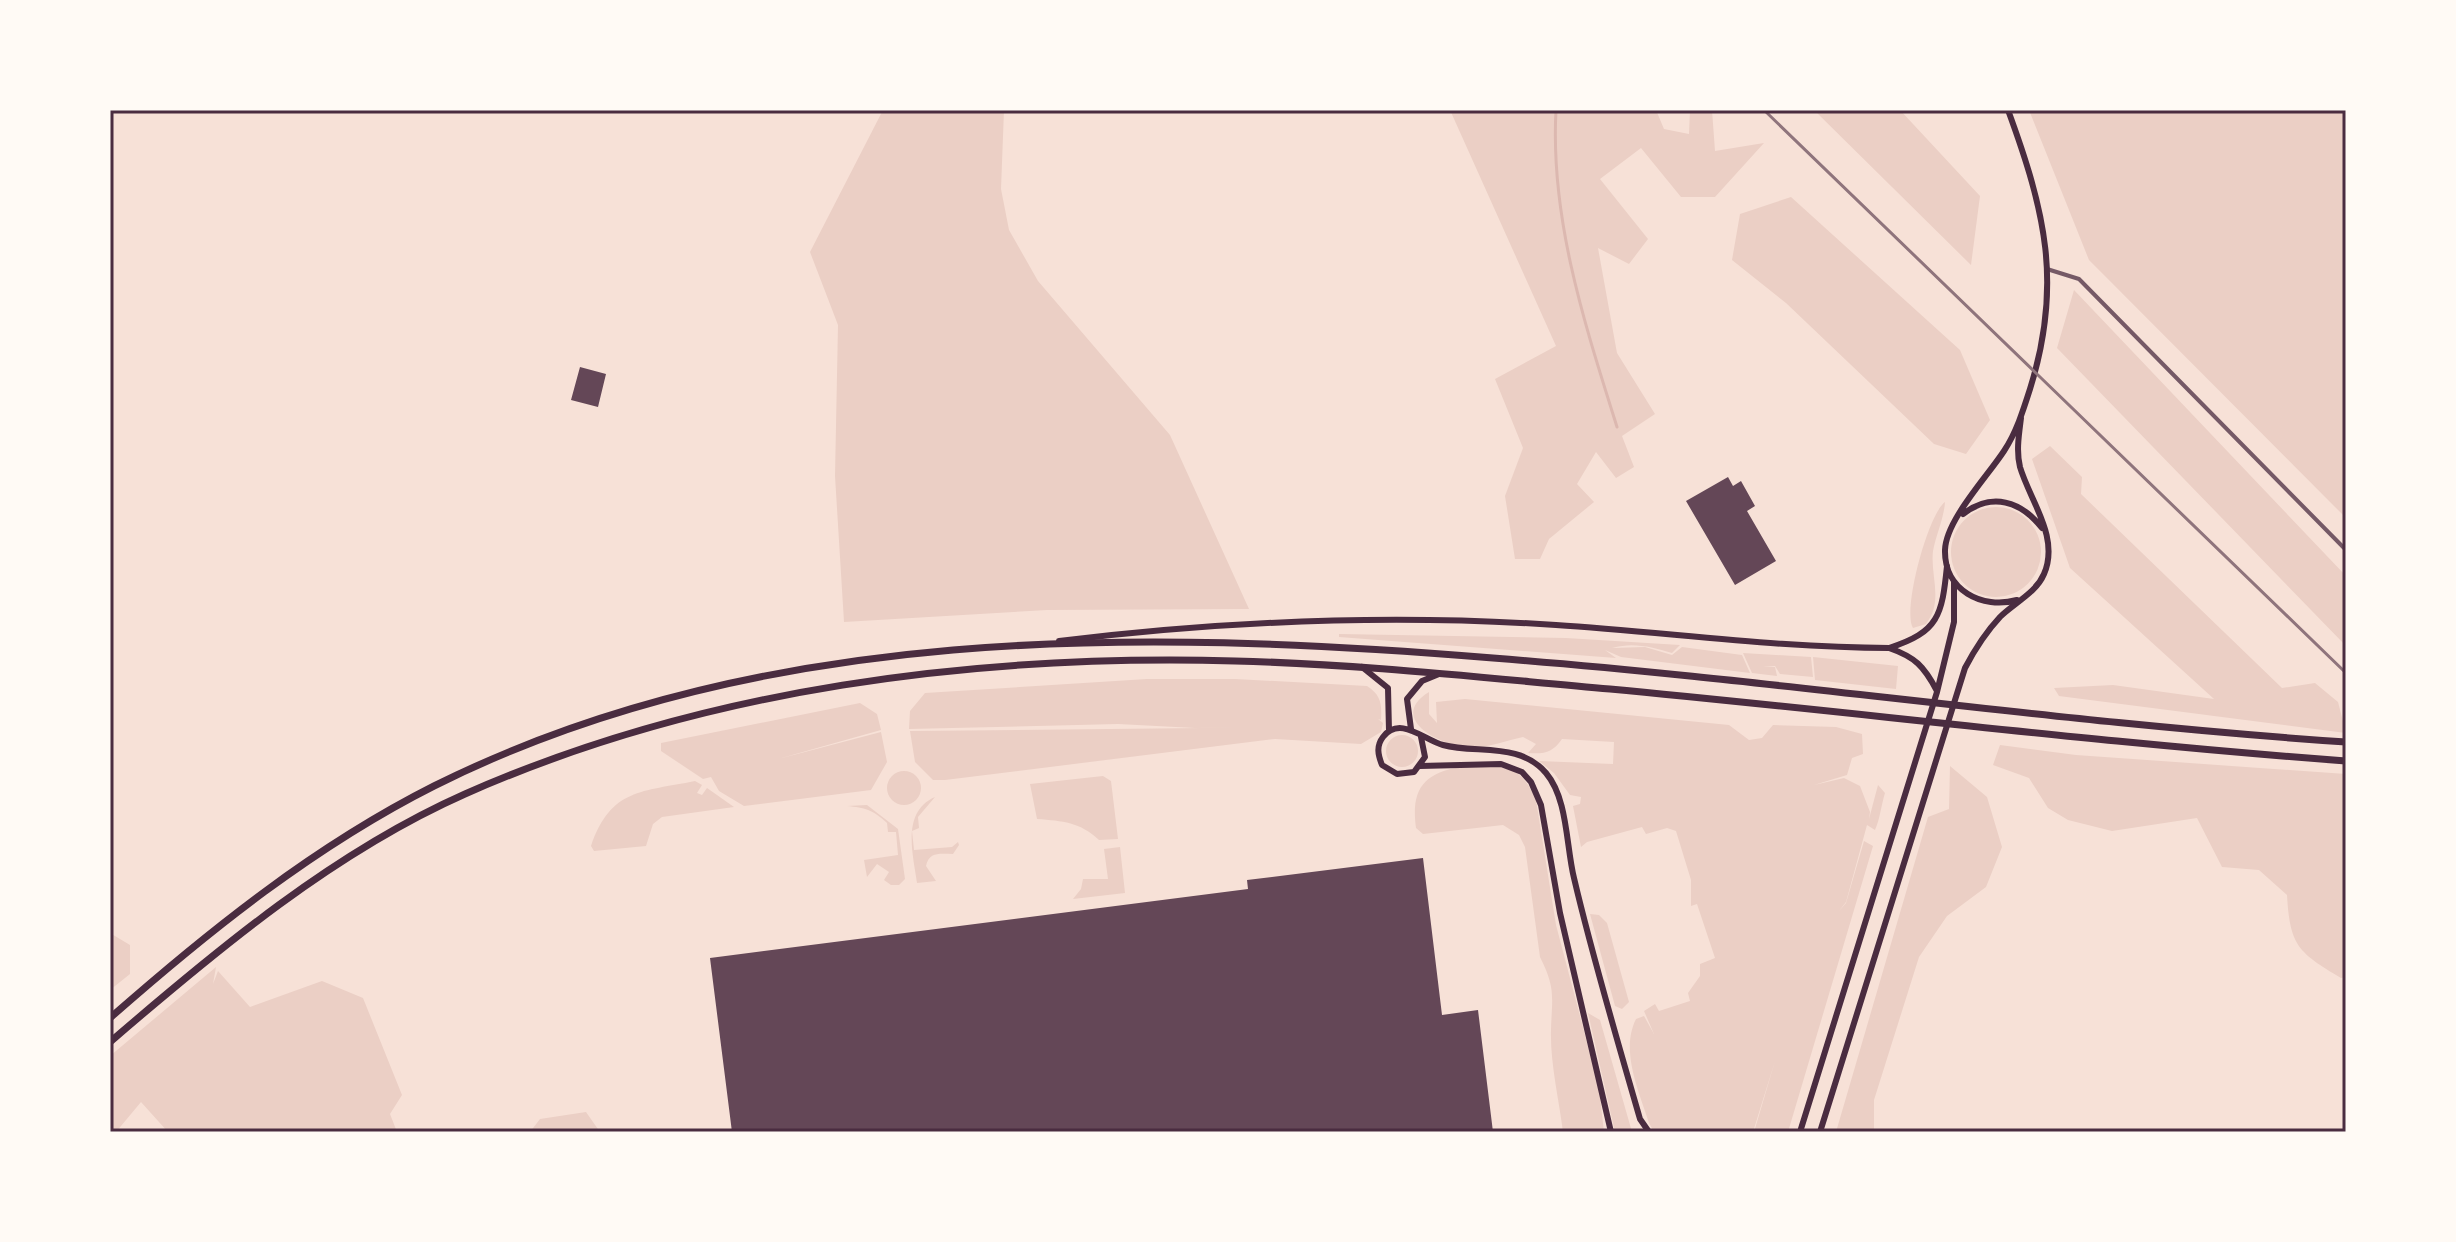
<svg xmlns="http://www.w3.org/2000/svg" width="2456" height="1242" font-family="Lora,serif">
<rect width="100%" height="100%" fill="#f7e1d7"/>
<!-- green -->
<path fill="#ebcfc5" d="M883 110H1004L1001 189 1009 230 1038 281 1170 435 1249 609 1047 610 844 622 835 476 838 325 810 252Z
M1450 110H1656L1664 129 1689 134 1690 110H1712L1715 151 1764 143 1715 197H1681L1641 148 1600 179 1648 239 1629 264 1598 248 1617 353 1655 414 1622 436 1634 467 1616 478 1596 452 1577 484 1594 502 1549 539 1540 559H1515L1505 496 1523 448 1495 379 1556 346Z
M1814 110H1900L1980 196 1971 265Z
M2029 110H2346V518L2089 260Z
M1791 197 1960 350 1990 420 1966 454 1934 444 1786 303 1732 260 1740 214Z
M2074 290 2346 576V646L2057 348Z
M2050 446 2082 477 2081 494 2282 688 2315 683 2338 702 2346 733 2059 696 2054 688 2113 685 2214 699 2070 568 2032 459Z
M1945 502C1944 518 1936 535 1933 551 1930 576 1944 601 1926 624L1913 628C1902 611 1928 514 1945 502Z
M1951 552a45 45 0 1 1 90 0a45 45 0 1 1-90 0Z
M1339 634 1566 638 1680 645 1672 653C1651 647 1634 642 1612 648L1645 647 1672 655 1682 647 1742 655 1750 673 1621 657 1605 650 1616 658 1339 637Z
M1743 653 1811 657 1813 677 1780 674 1775 666H1763L1775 667 1777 676 1752 673Z
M1813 657 1898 666 1896 689 1815 680Z
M1147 679H1235L1367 686C1381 695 1382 704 1381 720L1378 719 1383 723 1381 732 1361 744 1275 739 945 780H933L915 762 910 731 1298 727 1195 728 1118 724 909 729 910 711 925 693Z
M1429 692V714L1437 723 1436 702 1465 699 1729 725 1749 740 1762 738 1773 725 1836 727 1862 734 1863 754 1852 758 1847 775 1814 785 1844 778 1860 786 1870 812 1869 819 1878 785 1885 793C1881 806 1880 819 1875 830L1867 825 1846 902 1839 911 1846 903 1864 841 1873 846 1788 1132H1754L1775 1061 1753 1132H1654L1649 1123C1639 1091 1620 1051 1636 1019L1644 1016 1654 1034 1644 1011 1655 1004 1659 1011 1690 1001 1688 993 1700 976V964L1715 958 1697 904 1691 906V880L1676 831 1667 828 1646 834 1642 827 1587 842 1581 847 1573 806 1580 804 1581 797 1570 795 1554 773 1539 761 1613 764 1614 742 1562 739C1552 753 1545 754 1528 753L1536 744 1523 737C1505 741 1485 749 1467 747 1439 745 1387 718 1429 692Z
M860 703 877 714 881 730 778 759 881 732 887 762 871 790 744 806 719 791 711 777 703 779 661 751V743Z
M1386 751a16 16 0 1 1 32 0a16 16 0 1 1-32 0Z
M2000 745 2076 755 2346 774V977L2341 978C2298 952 2290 946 2287 895L2259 870 2222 867 2197 818 2112 831 2068 820 2048 808 2029 778 1993 765Z
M1950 766 1987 797 2002 847 1986 887 1947 916 1919 957 1874 1100V1132H1836L1928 817 1949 809Z
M1461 767C1499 766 1519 760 1536 800L1556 925 1599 1088 1604 1132H1563C1559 1099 1550 1063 1551 1030 1552 996 1556 989 1540 957L1525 847 1519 835 1503 825 1423 834 1416 828C1411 791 1422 773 1461 767Z
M887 788a17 17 0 1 1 34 0a17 17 0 1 1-34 0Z
M1103 776 1111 781 1118 839 1099 840C1080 822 1063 821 1037 819L1030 784Z
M695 781 702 785 697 793 702 795 707 788 734 807 662 817 653 824 646 846 594 851 591 846C611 788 642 792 695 781Z
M935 797 918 817 919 828 912 831 914 850 952 847 958 842 959 845 953 854C941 854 929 851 926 866L936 881 917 883C913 854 901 812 935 797Z
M867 805 898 829 905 879 899 885H891L884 880 889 872 877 864 867 877 864 860 898 855 896 832H888L887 823C872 809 865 808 847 806Z
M1120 847 1125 893 1073 899 1081 889 1083 879H1108L1104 849Z
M1590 914 1599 915 1607 923 1629 1002 1622 1009 1615 1006Z
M110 933 130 945V974L110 990Z
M216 967 213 984 218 971 250 1007 322 981 363 998 402 1095 390 1114 397 1132H168L141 1102 116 1132H110V1056Z
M1588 1013 1600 1020 1632 1132H1615Z
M586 1112 600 1132H530L540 1119Z"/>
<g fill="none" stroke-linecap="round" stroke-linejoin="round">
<!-- stream -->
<path stroke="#dcb8b0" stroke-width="3" d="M1556 110C1550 219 1585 325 1617 427"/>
</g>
<!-- building -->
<path fill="#644757" d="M580 367 606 374 598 407 571 400Z
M1728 477 1733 486 1741 481 1755 506 1747 511 1776 561 1735 585 1686 501Z
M1423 858 1442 1015 1478 1010 1493 1132H732L710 958 1248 889 1247 880Z"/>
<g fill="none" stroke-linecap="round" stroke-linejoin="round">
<!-- minor -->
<path stroke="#755966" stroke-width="4" d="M2047 269 2079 279 2346 550"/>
<!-- secondary -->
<path stroke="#4a2c40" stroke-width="6" d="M2008 110C2045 211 2063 284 2030 389 2023 411 2016 433 2004 451 1987 477 1946 520 1945 550 1944 590 1982 610 2017 600
M1963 514C1992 492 2021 501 2042 528
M1059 641C1223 621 1390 614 1556 625 1666 632 1778 648 1889 648 1939 632 1942 615 1947 566
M1889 648C1915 657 1924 666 1937 691
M1362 667 1388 688 1389 731
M1411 729 1407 699 1422 681 1439 674
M1421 737 1425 757 1414 772 1397 774 1382 765C1378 755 1376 746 1383 737 1400 715 1424 740 1443 745 1477 754 1520 742 1546 773 1568 799 1566 846 1574 878 1593 959 1617 1039 1640 1119L1649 1132
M1420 766 1501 764 1522 772 1531 782 1541 805 1560 913 1611 1132
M1800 1132 1937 692 1954 622V582
M1820 1132 1965 668C1975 649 1985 633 2000 617 2014 603 2036 593 2044 574 2060 537 2030 501 2020 467 2016 451 2019 434 2021 418"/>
<!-- primary -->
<path stroke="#4a2c40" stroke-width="7" d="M110 1018C210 930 315 846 434 786 760 623 1139 629 1493 658 1778 680 2061 723 2346 742
M110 1042C218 949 334 852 465 794 705 688 975 654 1235 661 1360 664 1485 678 1610 689 1855 712 2100 743 2346 761"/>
<!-- rail -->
<path stroke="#8f747c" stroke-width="3" d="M1764 110 2346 673"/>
</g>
<!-- border -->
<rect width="2456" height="1242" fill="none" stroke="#fffaf5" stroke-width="224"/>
<rect x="112" y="112" width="2232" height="1018" fill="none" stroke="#4a2c40" stroke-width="3"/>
</svg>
